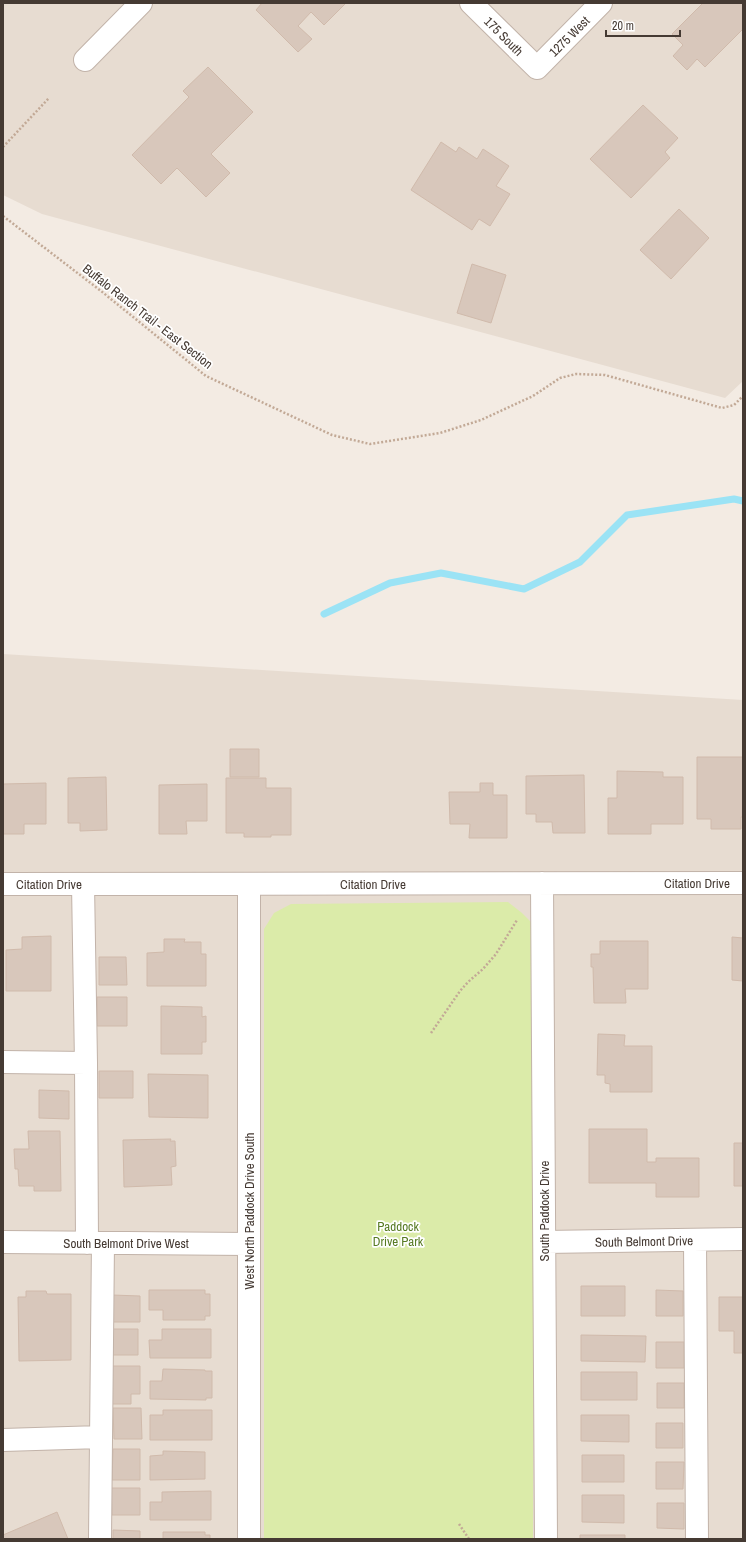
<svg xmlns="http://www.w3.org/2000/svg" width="746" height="1542" font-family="'Archivo Narrow',sans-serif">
<rect width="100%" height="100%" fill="#f3ebe3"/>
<!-- residential -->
<path fill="#e7dcd1" d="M3 3H743V381L725 398 42 214 3 195Z
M3 654 743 700V1539H3Z"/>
<!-- green -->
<path fill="#dbeba9" d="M508 902 522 913 534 925 533 1539H264V929L274 913 291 904Z"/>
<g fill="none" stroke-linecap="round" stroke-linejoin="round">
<!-- stream -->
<path stroke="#9be3f5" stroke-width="7" d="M324 614 390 583 441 573 524 589 580 562 627 515 734 499 743 501"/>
</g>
<!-- building -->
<path fill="#d8c7bb" stroke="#d0baab" d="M262 3H346L324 25 311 12 298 26 312 39 298 52 256 10Z
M700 3H743V29L705 67 697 59 687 70 673 56 683 45 672 34 702 4Z
M208 67 253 112 211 154 230 173 206 197 177 168 161 184 132 155 189 97 183 91Z
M643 105 678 138 665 152 670 158 631 198 590 159Z
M441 142 456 152 459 147 477 159 483 149 509 166 496 186 510 194 490 226 479 219 472 230 411 190Z
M679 209 709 238 671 279 640 250Z
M472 264 506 275 491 323 457 313Z
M230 749H259V777H230Z
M697 757H743V817H741V829H711V819H697Z
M617 771 663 772V777H683V824H651V834H608V798H617Z
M584 775 585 833H553L552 822H536V814H526V776Z
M106 777 107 830 80 831V823H68V778Z
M226 778H266V788H291V835H271V837H244V833H226Z
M46 783V824H24V834H3V784Z
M480 783H493V795H507V838H469L470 824H450L449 792H480Z
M207 784V821H186L187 834H159V785Z
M51 936V991H6V950L22 949V937Z
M732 937 743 938V981L732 980Z
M164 939H185L184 942H201V954H206V986H147V953L164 952Z
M600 941H648V989H625L626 1003H594L593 967H591V954H600Z
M99 957H126L127 985H99Z
M97 997H127V1026H97Z
M161 1006 202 1007V1017L206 1016V1042H202V1054H161Z
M598 1034 625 1035 624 1046H652V1092H610V1084L605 1083V1075H597Z
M99 1071H133V1098H99Z
M148 1074 208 1075V1118L149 1117Z
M39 1090 69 1091V1119L39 1118Z
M589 1129H647V1162H656V1158H699V1197H656V1183H589Z
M28 1131H60L61 1191H34V1186H19L18 1169H15L14 1149H29Z
M171 1139 170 1141H175L176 1166 171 1167 172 1185 124 1187 123 1140Z
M734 1143H743V1186H734Z
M581 1286H625V1316H581Z
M149 1290H205V1294H210V1316H205V1320H163V1310H149Z
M656 1290 683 1291V1316H656Z
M26 1291H46L47 1294H71V1360L19 1361 18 1297H26Z
M112 1295 140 1296V1322H113Z
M719 1297H743V1353H734V1331H719Z
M110 1329H138V1355H110Z
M162 1329H211V1358H150L149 1340H162Z
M581 1335 646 1336 645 1362 581 1361Z
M656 1342H684V1368H656Z
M109 1366H140V1394H131V1404H112Z
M163 1369 205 1370V1371H212V1398H206V1400L150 1399V1381H162Z
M581 1372H637V1400H581Z
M657 1383H684V1408H657Z
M113 1408H141L142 1439H114Z
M163 1410H212V1440H150V1415H163Z
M581 1415H629V1442L581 1441Z
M656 1423H683V1448H656Z
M113 1449H140V1480H112Z
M163 1451 205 1452V1479L150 1480V1456L163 1455Z
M582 1455H624V1482H582Z
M656 1462H684L683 1489H656Z
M111 1488H140V1515H112Z
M211 1491V1520H150V1502H162V1492Z
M582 1495H624V1523L582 1522Z
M657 1503H684V1529L657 1528Z
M57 1512 68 1539H3V1535Z
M113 1530 140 1531V1539H113Z
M163 1532H205V1535H210V1539H163Z
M580 1535H625V1539H580Z"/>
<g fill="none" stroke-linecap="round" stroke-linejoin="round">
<!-- minor casing -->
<g stroke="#c2b3a9" stroke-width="24">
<path id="minor" d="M471 3 537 68 601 3
M85 60 141 3
M542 883 546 1539
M3 884 743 883
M83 884 86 1063 87 1243
M3 1062 86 1063
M695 1240 697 1539
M3 1242 249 1244
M545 1242 743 1239
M3 1440 101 1437
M100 1539 103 1243
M249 1539V884"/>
</g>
<!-- path -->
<path stroke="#c2a996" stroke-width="2.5" stroke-dasharray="2 2" stroke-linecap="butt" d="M3 147 49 98
M3 216 101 291 206 376 332 435 370 444 440 433 481 420 533 396 560 378 576 374 605 375 722 408 734 405 743 396
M431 1033 460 991 468 982 483 969 496 954 517 920
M459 1524 469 1539"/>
<!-- minor -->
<use href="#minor" stroke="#fff" stroke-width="22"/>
</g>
<g text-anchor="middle" stroke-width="3.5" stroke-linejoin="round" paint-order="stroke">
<!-- street labels -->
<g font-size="13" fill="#453a33" stroke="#fff">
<text transform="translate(504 36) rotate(45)" y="5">175 South</text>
<text transform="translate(569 36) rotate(-45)" y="5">1275 West</text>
<text transform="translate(148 316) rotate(38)" y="5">Buffalo Ranch Trail - East Section</text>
<text x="697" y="888">Citation Drive</text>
<text x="49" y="889">Citation Drive</text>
<text x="373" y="889">Citation Drive</text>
<text transform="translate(249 1211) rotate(-90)" y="5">West North Paddock Drive South</text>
<text transform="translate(544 1211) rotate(-90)" y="5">South Paddock Drive</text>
<text transform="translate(644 1241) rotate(-1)" y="5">South Belmont Drive</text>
<text x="126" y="1248">South Belmont Drive West</text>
</g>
<!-- park labels -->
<g font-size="13" fill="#577a23" stroke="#fff">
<text x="398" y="1231">Paddock<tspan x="398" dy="15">Drive Park</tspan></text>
</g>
</g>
<!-- border -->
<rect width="746" height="1542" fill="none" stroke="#453a33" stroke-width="8"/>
<!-- scale -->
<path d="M606 30v6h74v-6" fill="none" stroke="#453a33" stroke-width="2"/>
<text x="612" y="30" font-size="12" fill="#453a33" stroke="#ffffff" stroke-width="3" paint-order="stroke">20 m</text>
</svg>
